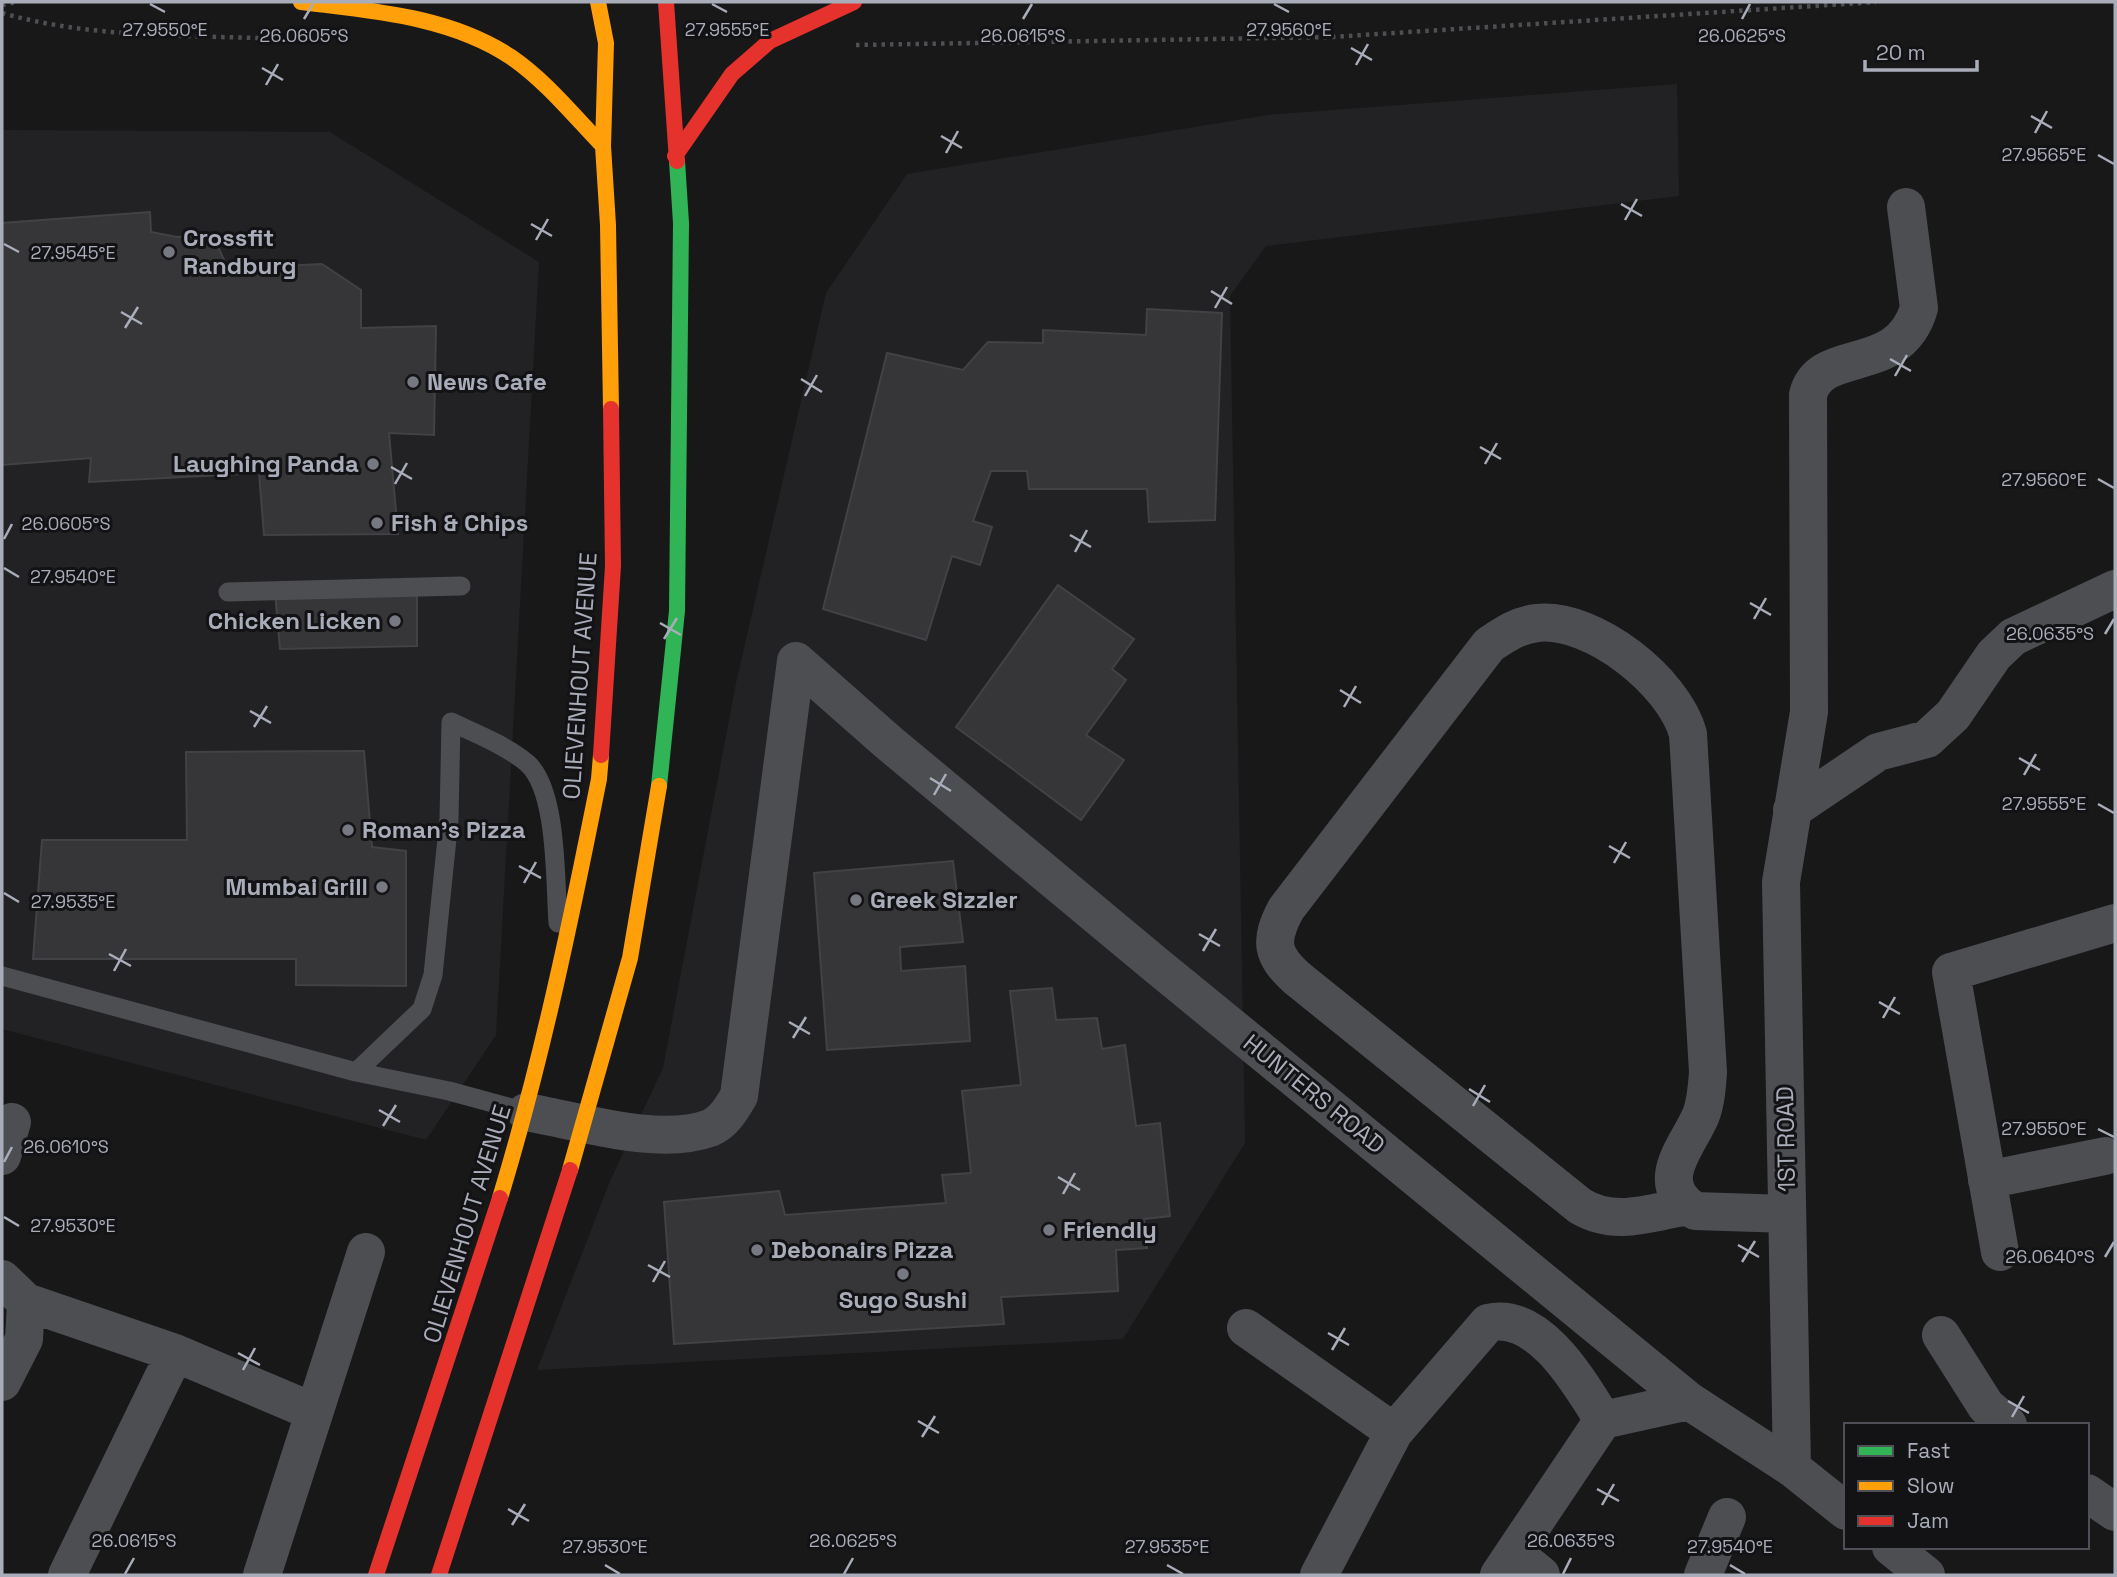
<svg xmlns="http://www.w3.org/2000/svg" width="2117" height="1577" font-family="'Space Grotesk',sans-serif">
<rect width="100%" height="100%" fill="#181819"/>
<!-- built -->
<path fill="#222225" d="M1677 84 1679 196 1266 246 1230 296 1245 1143 1123 1339 537 1370 610 1181 663 1068 736 683 826 293 907 174 1268 115Z
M2 130 330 132 539 262 496 1035 426 1140 2 1029Z"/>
<!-- building -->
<path fill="#363638" stroke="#414245" stroke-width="2" d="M150 212 151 232 177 237 212 233 228 269 322 264 361 290V328L436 326 434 435 389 433 398 534 264 535 259 473 89 482 91 458 2 465V223Z
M1147 309 1222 313 1215 520 1149 522 1147 489H1029L1027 471H991L973 521 992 527 980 565 952 556 926 640 823 609 887 353 963 370 988 342 1043 343V330L1146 335Z
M1058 585 1134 639 1112 669 1126 680 1086 735 1124 760 1081 820 956 727Z
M275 592H417V646L280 649Z
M364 751 372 847 406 851V986L296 985V959H33L42 840H187L186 752Z
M953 861 963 942 900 947 901 971 965 966 970 1041 827 1050 814 873Z
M1052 988 1056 1020 1097 1018 1102 1049 1125 1045 1136 1126 1160 1123 1170 1216 1144 1219 1147 1248 1116 1250 1118 1291 1001 1297 1004 1324 674 1344 664 1202 779 1191 785 1215 946 1203 942 1175 971 1173 962 1091 1021 1085 1010 991Z"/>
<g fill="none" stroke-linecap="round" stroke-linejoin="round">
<!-- path -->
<path stroke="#4e4f53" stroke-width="4.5" stroke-dasharray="3.5 5" stroke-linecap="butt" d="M2 5 17 2
M2 13C93 39 193 35 287 39
M856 45 1332 37 1876 2"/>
<!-- lane -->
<path stroke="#4c4e52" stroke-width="19" d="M228 592 461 586
M2 976 356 1072 449 1091 526 1112
M356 1072 422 1009 433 975 449 819 451 722C477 734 505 745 527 763 558 790 555 883 558 923"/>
<!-- street -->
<path stroke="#4c4e52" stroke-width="38" d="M796 661 888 742 1156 965 1689 1401 1792 1468 1846 1511
M1792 810 1878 752 1927 739 1953 715 1994 655 2013 637 2115 589
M526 1112C579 1121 658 1147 710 1128 724 1122 732 1108 739 1096L796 661
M2 1156 12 1122
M1987 1180 2105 1156
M1687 1206C1649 1213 1615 1227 1580 1206L1298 979C1271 955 1269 941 1286 909L1489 645C1504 635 1518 625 1537 623 1593 617 1674 682 1688 734L1708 1072C1707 1086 1706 1102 1701 1115 1687 1148 1651 1182 1695 1211L1787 1214
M2000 1252 1951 972 2115 923
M2 1279 26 1302 24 1339 2 1382
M26 1302 175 1353 314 1412
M1246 1328 1394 1432 1488 1323C1539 1310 1581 1385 1603 1420
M1941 1335 1986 1406 2008 1425
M1792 1468 1781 882 1809 712 1808 395C1820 345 1899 378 1919 308L1906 207
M2087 1493 2115 1512
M1891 1547 1926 1575
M1514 1553 1541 1575
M67 1575 175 1353
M262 1575 366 1252
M1319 1575 1394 1432
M1499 1575 1603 1420 1689 1401
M1703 1575 1727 1517"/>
<!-- fast -->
<path stroke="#30b455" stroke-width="16" d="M659 786 677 611 681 223 677 161"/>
<!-- slow -->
<path stroke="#ff9f0a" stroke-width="16" d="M301 2C372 11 449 16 511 57 546 81 574 116 603 146
M598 2 606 43 603 146 608 225 611 409
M570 1170 630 958 659 786
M500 1198C542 1060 571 920 599 779L601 755"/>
<!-- jam -->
<path stroke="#e5322d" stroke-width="16" d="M666 2 677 161
M675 156 732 74 770 41 854 2
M601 755 613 566 611 409
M376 1575 500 1198
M439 1575 570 1170"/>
</g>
<!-- ticks -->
<path fill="none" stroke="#a9adba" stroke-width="2.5" d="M150 4 165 12M712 4 727 12M1274 4 1289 12M304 19 313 4M1023 19 1032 4M1742 19 1750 4M1351 48 1372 60M1356 65 1368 44M262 68 283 80M266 85 278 64M2031 116 2052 128M2035 133 2047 111M941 136 962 148M946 153 958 131M2098 155 2114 164M1621 204 1642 216M1625 220 1637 199M531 224 552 236M536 240 548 219M4 244 19 252M1211 291 1232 304M1215 308 1227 287M121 312 142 324M125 328 138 307M1890 359 1911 371M1895 376 1907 355M801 379 822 392M805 396 817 375M1480 447 1501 459M1485 464 1497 443M391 467 412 479M2098 479 2114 488M395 484 407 463M1070 535 1091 547M4 539 12 524M1075 552 1087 530M4 568 19 577M1750 603 1771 615M1754 619 1766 598M660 623 681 635M2105 634 2114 619M664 639 677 618M1340 690 1361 703M1344 707 1356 686M250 711 271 723M254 727 267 706M2019 758 2040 770M2024 775 2036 754M930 778 951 791M934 795 946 774M2098 804 2114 813M1609 846 1630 858M1614 863 1626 842M519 866 541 878M524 883 536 862M4 893 19 902M1199 934 1220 946M1203 951 1216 929M109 954 131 966M114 971 126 949M1879 1002 1900 1014M1883 1018 1895 997M789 1022 810 1034M793 1038 806 1017M1469 1089 1490 1102M1473 1106 1485 1085M379 1110 400 1122M383 1126 396 1105M2098 1129 2114 1137M4 1162 12 1147M1058 1177 1080 1190M1063 1194 1075 1173M4 1217 19 1226M1738 1245 1759 1257M2105 1257 2114 1242M1742 1262 1755 1241M648 1265 670 1277M653 1282 665 1261M1328 1333 1349 1345M1332 1350 1345 1328M238 1353 260 1365M243 1370 255 1348M2008 1401 2029 1413M2012 1417 2024 1396M918 1421 939 1433M922 1437 935 1416M1597 1489 1619 1501M1602 1505 1614 1484M508 1509 529 1521M512 1525 525 1504M605 1565 620 1574M1167 1565 1183 1574M1730 1565 1745 1574M125 1574 134 1558M844 1574 853 1558M1563 1574 1571 1558"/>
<!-- markers -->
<g fill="#767982" stroke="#131215" stroke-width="2.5">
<circle cx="169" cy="252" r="7"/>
<circle cx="413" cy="382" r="7"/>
<circle cx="373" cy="464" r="7"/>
<circle cx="377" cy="523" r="7"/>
<circle cx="395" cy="621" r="7"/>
<circle cx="348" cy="830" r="7"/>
<circle cx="382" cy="887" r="7"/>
<circle cx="856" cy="900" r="7"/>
<circle cx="1049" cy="1230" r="7"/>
<circle cx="757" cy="1250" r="7"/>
<circle cx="903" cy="1274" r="7"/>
</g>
<g text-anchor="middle" stroke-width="6" stroke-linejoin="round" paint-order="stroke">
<!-- poi labels -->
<g font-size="24" font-weight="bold" fill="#a9adba" stroke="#131215" text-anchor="start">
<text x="183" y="246">Crossfit<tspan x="183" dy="28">Randburg</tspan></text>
<text x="427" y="390">News Cafe</text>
<text x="359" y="472" text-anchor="end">Laughing Panda</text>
<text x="391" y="531">Fish &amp; Chips</text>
<text x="381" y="629" text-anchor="end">Chicken Licken</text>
<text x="362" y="838">Roman's Pizza</text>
<text x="368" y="895" text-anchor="end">Mumbai Grill</text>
<text x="870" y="908">Greek Sizzler</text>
<text x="1063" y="1238">Friendly</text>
<text x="771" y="1258">Debonairs Pizza</text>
<text x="903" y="1308" text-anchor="middle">Sugo Sushi</text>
</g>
<!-- street labels -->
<g font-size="24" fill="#a9adba" stroke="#131215">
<text transform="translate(580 676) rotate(-86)" y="8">OLIEVENHOUT AVENUE</text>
<text transform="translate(1314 1094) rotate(39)" y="8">HUNTERS ROAD</text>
<text transform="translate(1786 1139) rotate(-91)" y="8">1ST ROAD</text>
<text transform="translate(467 1224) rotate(-73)" y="8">OLIEVENHOUT AVENUE</text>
</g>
</g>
<g font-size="18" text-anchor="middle" fill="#a9adba" stroke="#131215" stroke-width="6" stroke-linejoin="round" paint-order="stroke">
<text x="165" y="36">27.9550°E</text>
<text x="727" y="36">27.9555°E</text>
<text x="1289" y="36">27.9560°E</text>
<text x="304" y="42">26.0605°S</text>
<text x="1023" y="42">26.0615°S</text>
<text x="1742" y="42">26.0625°S</text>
<text x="2044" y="161">27.9565°E</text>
<text x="73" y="259">27.9545°E</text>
<text x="2044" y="486">27.9560°E</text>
<text x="66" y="530">26.0605°S</text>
<text x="73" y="583">27.9540°E</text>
<text x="2050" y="640">26.0635°S</text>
<text x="2044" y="810">27.9555°E</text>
<text x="73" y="908">27.9535°E</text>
<text x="2044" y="1135">27.9550°E</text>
<text x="66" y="1153">26.0610°S</text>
<text x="73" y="1232">27.9530°E</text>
<text x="2050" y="1263">26.0640°S</text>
<text x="134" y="1547">26.0615°S</text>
<text x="853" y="1547">26.0625°S</text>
<text x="1571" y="1547">26.0635°S</text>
<text x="605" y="1553">27.9530°E</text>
<text x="1167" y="1553">27.9535°E</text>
<text x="1730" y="1553">27.9540°E</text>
</g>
<!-- border -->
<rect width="2117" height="1577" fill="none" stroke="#a9adba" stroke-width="7"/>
<!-- legend -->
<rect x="1844" y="1423" width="245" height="126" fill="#131215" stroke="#4f5057" stroke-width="2"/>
<rect x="1858" y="1446" width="35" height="10" fill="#30b455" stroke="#4f5057" stroke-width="2"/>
<text x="1907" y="1458" font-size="21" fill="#a9adba">Fast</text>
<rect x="1858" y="1481" width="35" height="10" fill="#ff9f0a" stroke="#4f5057" stroke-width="2"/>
<text x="1907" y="1493" font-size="21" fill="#a9adba">Slow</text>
<rect x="1858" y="1516" width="35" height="10" fill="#e5322d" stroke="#4f5057" stroke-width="2"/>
<text x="1907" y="1528" font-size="21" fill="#a9adba">Jam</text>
<!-- scale -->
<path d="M1865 60v10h112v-10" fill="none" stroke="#a9adba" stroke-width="3.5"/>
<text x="1876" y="60" font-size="21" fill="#a9adba" stroke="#131215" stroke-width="5" paint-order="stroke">20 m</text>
</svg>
